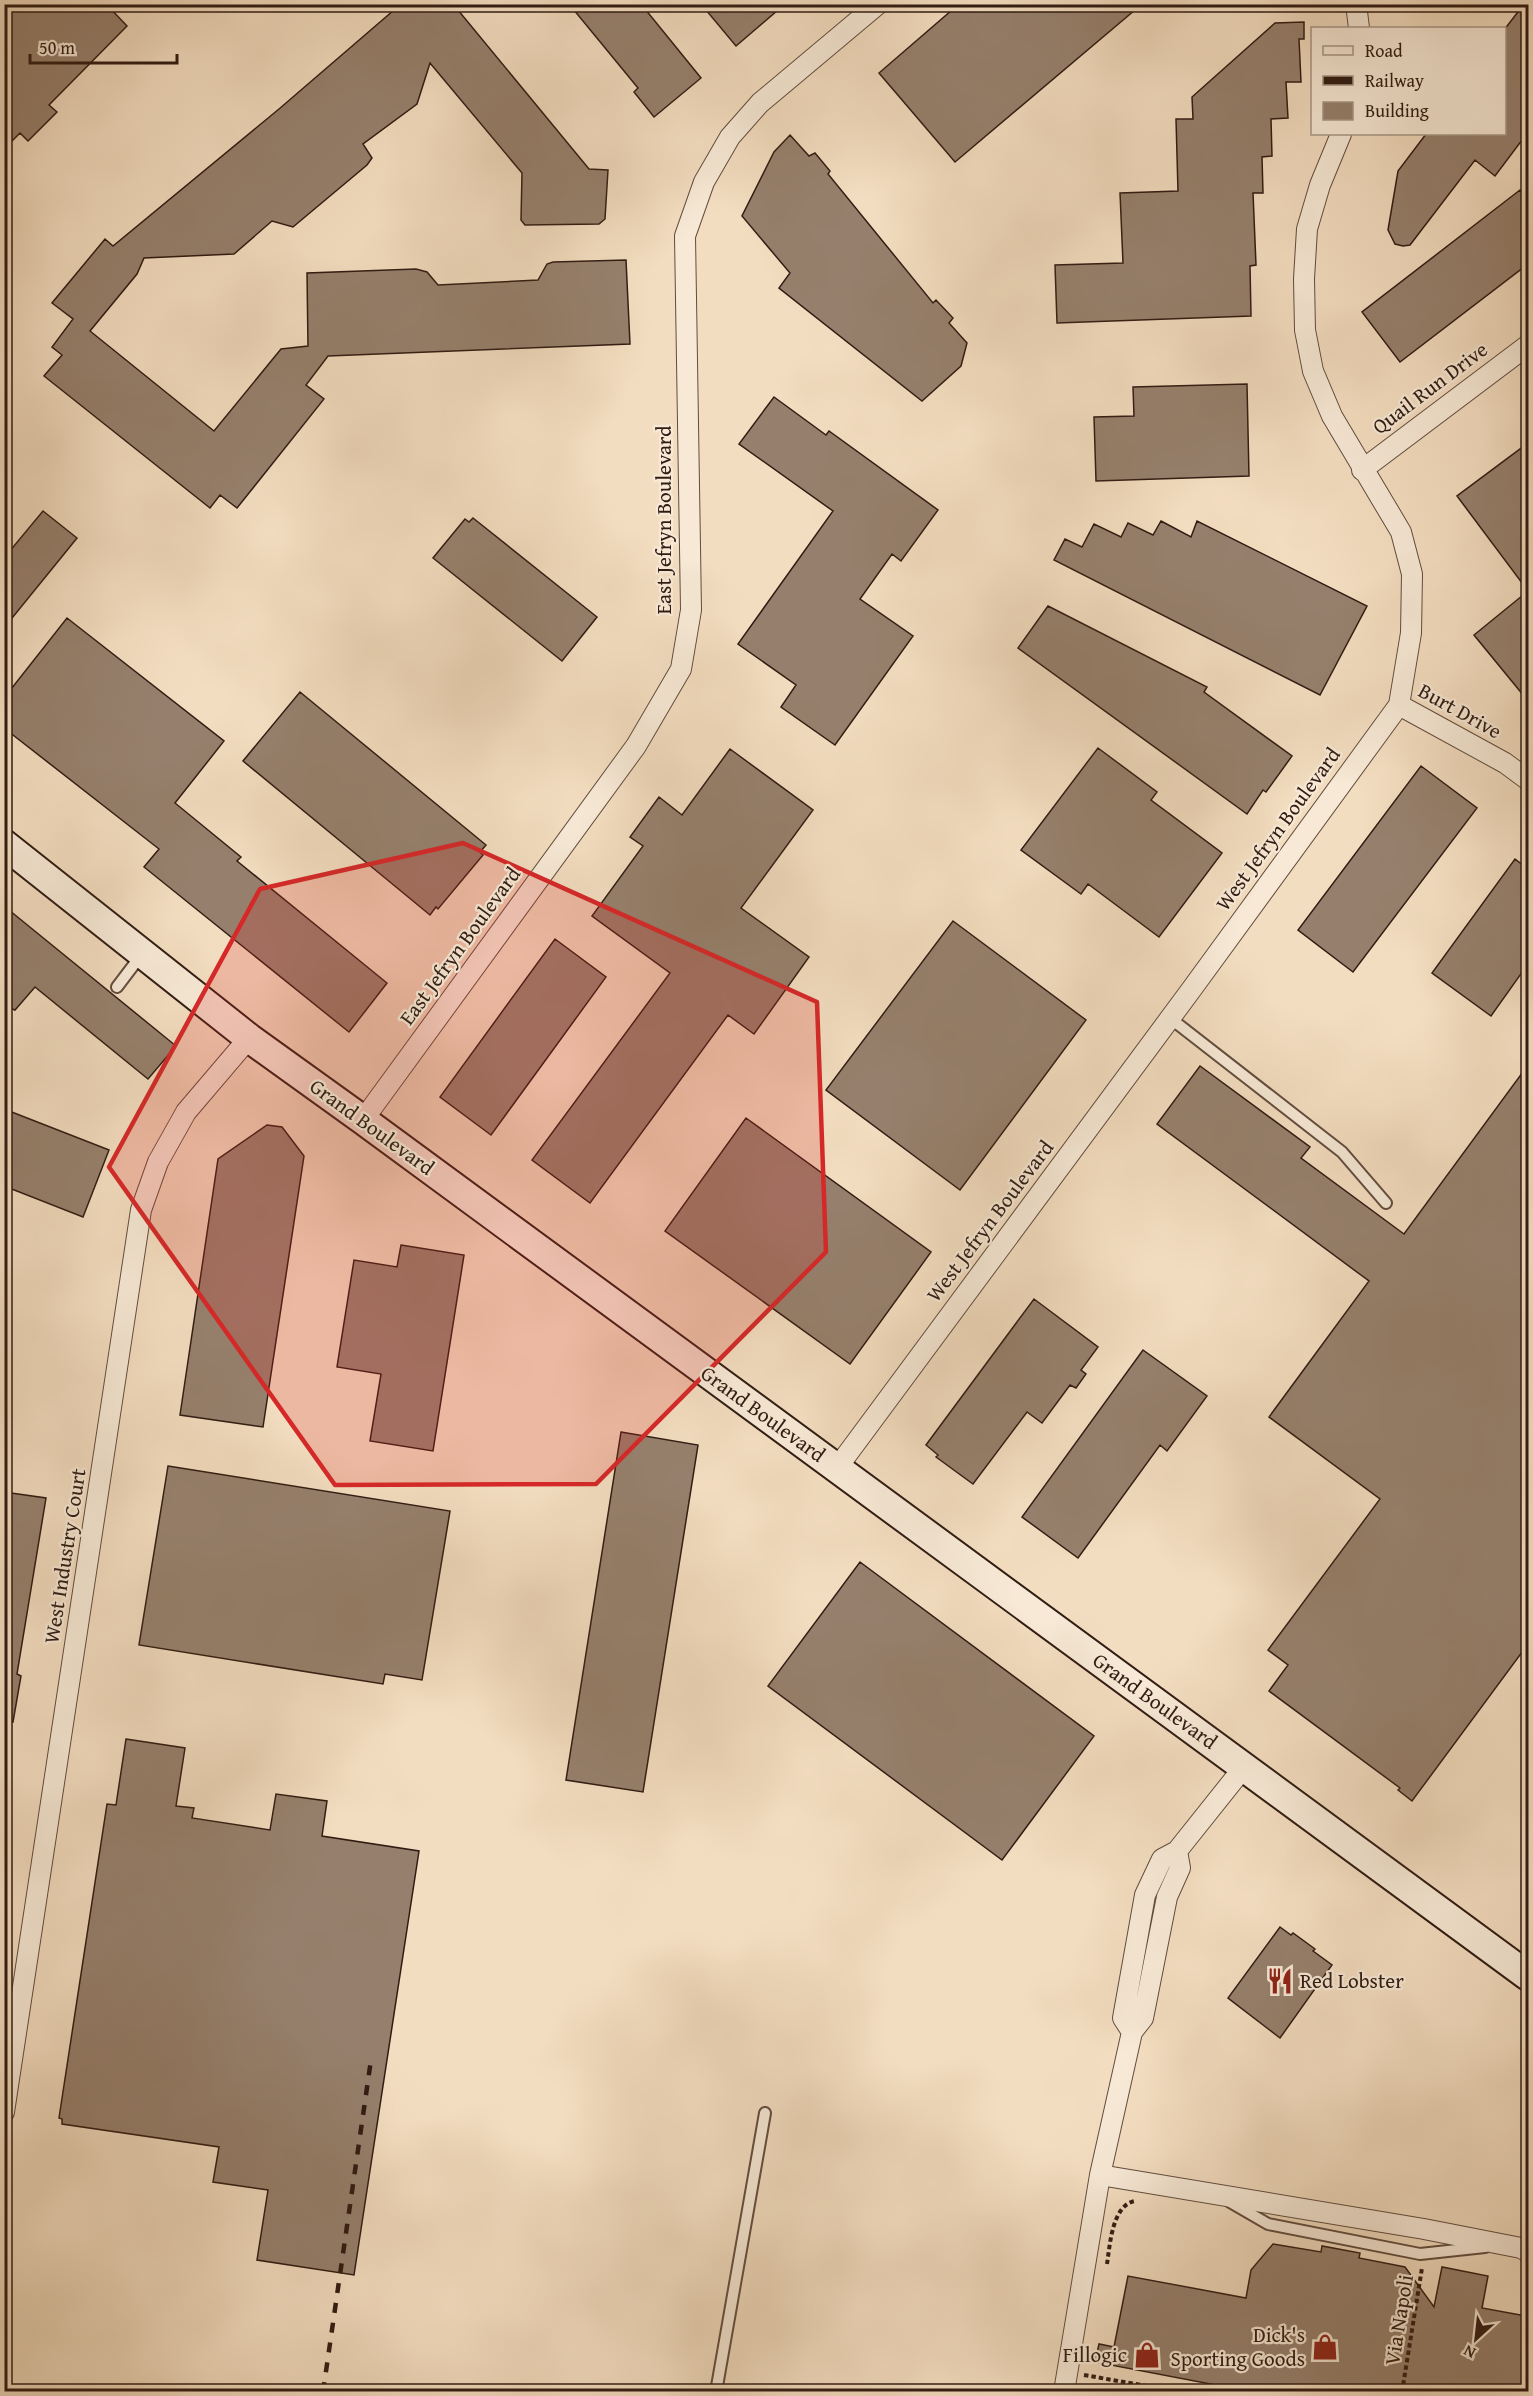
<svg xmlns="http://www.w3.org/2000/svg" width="1533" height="2396" font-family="'Gentium Book Plus',serif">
<rect width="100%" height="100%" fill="#f3ddc0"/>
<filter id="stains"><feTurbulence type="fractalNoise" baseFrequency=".00333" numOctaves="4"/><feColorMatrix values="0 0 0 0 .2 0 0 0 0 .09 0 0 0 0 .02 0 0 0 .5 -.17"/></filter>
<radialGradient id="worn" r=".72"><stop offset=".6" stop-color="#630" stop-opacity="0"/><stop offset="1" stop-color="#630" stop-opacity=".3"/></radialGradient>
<!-- building -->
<path fill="#96806d" stroke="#311c13" stroke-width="1.5" d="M4 4H106L127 26 49 105 57 112 28 141 20 133 4 149Z
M401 4H453L589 169 608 170 605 219 599 224 525 225 521 220 522 173 430 63 417 104 363 144 372 158 367 165 293 227 272 221 234 254 144 258 137 274 90 331 214 431 281 349 308 346 307 273 416 269 427 272 438 285 538 280 547 264 553 262 626 260 630 344 328 356 306 385 324 399 237 508 220 495 210 508 44 376 62 355 52 347 73 319 52 303 105 239 113 246 279 109Z
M569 4H641L701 78 654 117 634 92 638 88Z
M701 4H785L736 46Z
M959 4H1142L955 162 879 73Z
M1524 4H1528V132L1495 176 1475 160 1410 245 1403 246 1395 244 1388 230 1398 171 1426 134H1504V30Z
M1304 22V39H1299L1301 82H1286L1288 118 1271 119 1272 156 1262 157 1263 193H1253L1256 265 1250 266 1251 316 1057 323 1055 265 1123 263 1120 193 1178 191 1176 119H1193L1192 97 1275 23Z
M790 135 809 156 815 153 830 171 828 174 933 303 936 300 953 318 949 323 967 343 961 366 922 401 779 288 790 273 742 216 774 152Z
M1520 190 1528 201V264L1400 362 1362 312Z
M1247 384 1249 476 1096 481 1094 417 1134 416 1133 387Z
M774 397 826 435 829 431 938 510 901 561 892 554 860 599 913 636 835 745 781 707 796 685 738 644 833 511 739 444Z
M1528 443V701L1474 635 1528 591 1457 496Z
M43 511 77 538 4 628V558Z
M473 518 597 617 562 661 433 558 465 519 469 522Z
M1161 521 1191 537 1197 521 1367 606 1320 695 1054 560 1065 539 1082 547 1094 524 1121 537 1128 523 1153 535Z
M1048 606 1207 687 1204 692 1292 756 1266 792 1263 790 1247 814 1018 648Z
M67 618 224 741 175 803 241 857 237 861 387 983 349 1032 144 867 159 849 4 728V698Z
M300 692 486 845 480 852 483 855 438 909 436 907 430 915 243 761Z
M1098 748 1157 792 1151 800 1222 853 1159 937 1088 884 1081 894 1021 850Z
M730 749 813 810 741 908 809 957 754 1034 728 1015 590 1203 532 1160 670 973 592 916 643 846 630 837 659 797 682 815Z
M1421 766 1477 808 1353 972 1298 930Z
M1515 859 1528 869V964L1491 1016 1432 973Z
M4 906 176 1046 148 1079 35 987 15 1010 4 1006Z
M953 921 1086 1020 960 1190 826 1090Z
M555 939 606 977 491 1135 440 1097Z
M1528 1065V1644L1412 1801 1398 1790 1400 1788 1269 1691 1288 1665 1268 1650 1380 1499 1269 1417 1369 1281 1157 1124 1200 1066 1310 1147 1301 1158 1404 1234Z
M4 1109 109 1150 83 1217 4 1186Z
M746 1118 931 1252 850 1364 665 1231Z
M267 1125 282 1127 304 1156 263 1427 180 1415 218 1159Z
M401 1245 464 1255 433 1451 370 1441 381 1374 337 1367 354 1260 397 1267Z
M1034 1299 1098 1347 1081 1370 1086 1374 1076 1388 1070 1385 1042 1423 1027 1412 973 1484 936 1457 938 1455 926 1445Z
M1143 1350 1207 1396 1167 1451 1160 1445 1078 1558 1022 1517Z
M621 1432 698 1445 643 1792 566 1780Z
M168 1466 450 1511 422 1680 385 1674 383 1684 139 1645Z
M4 1492 46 1498 17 1674 21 1676 13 1722H4Z
M860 1562 1094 1736 1002 1860 768 1686Z
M126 1739 185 1748 176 1806 194 1808 192 1818 270 1830 276 1794 327 1801 322 1836 419 1851 354 2275 257 2260 268 2190 213 2182 219 2147 62 2124V2119L59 2118 107 1804 116 1805Z
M1280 1927 1291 1935 1293 1933 1315 1949 1313 1951 1332 1965 1280 2038 1228 1998Z
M1273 2244 1321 2252 1322 2246 1360 2253 1359 2258 1405 2267 1434 2307 1442 2267 1488 2276 1482 2308 1526 2316 1523 2332 1528 2333V2391H1247L1095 2362 1099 2344 1114 2347 1128 2276 1246 2298 1251 2270Z"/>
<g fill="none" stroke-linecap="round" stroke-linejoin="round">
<!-- lane casing -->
<g stroke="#624c3e" stroke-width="14">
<path id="lane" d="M117 987 142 954
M1170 1018 1342 1152 1386 1203
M1230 2202 1268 2224 1420 2254 1485 2247
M716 2392 765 2113"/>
</g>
<!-- street casing -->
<g stroke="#624c3e" stroke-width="22">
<path id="street" d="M1356 4 1359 28
M1362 470 1528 345
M1399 705 1505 763 1528 780
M363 1120 636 746 681 669 691 610 685 236 704 182 730 137 760 103 878 4
M837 1468 1191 990 1399 705 1411 633 1412 574 1401 532 1332 416 1313 371 1305 330 1304 279 1307 229 1320 185 1341 134
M1132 2032 1123 2018 1145 1895 1162 1859 1177 1851 1244 1767
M4 2112 141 1210 158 1162 186 1112 249 1038
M1100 2175 1424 2229 1521 2248 1528 2252
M1064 2392 1100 2175 1132 2032 1143 2018 1167 1897 1180 1868 1177 1851"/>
</g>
<!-- secondary casing -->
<g stroke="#311c13" stroke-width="32">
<path id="secondary" d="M4 844 249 1038 363 1120 1528 1976"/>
</g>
<!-- path -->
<path stroke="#311c13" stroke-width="4" stroke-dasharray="4.5 3" stroke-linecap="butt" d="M1107 2264C1110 2245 1112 2205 1135 2201
M1084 2375 1181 2392
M1402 2392 1422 2268"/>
<!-- lane -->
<use href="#lane" stroke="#f7e9d6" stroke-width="10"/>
<!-- street -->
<use href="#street" stroke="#f7e9d6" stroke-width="20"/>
<!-- secondary -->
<use href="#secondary" stroke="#f7e9d6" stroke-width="28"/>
<!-- rail -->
<path stroke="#311c13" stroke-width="4.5" stroke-dasharray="10 10" stroke-linecap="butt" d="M323 2392 371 2060"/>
</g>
<!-- marked area -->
<path fill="#d62828" fill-opacity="0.2" stroke="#d62828" stroke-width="4.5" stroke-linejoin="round" d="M463 843 817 1002 826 1252 596 1484 335 1485 109 1167 260 889Z"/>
<!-- icons -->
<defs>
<g id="restaurant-bare" transform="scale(2.07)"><path d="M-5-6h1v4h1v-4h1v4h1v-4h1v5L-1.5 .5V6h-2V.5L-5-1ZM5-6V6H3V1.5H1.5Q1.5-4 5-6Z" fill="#8f2418" stroke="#f7e9d6" stroke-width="2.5" paint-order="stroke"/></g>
<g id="shop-bare" transform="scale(2.07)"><path d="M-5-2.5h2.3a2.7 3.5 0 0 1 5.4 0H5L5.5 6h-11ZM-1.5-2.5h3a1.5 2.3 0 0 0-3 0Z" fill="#8f2418" stroke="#f7e9d6" stroke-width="2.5" paint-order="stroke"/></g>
</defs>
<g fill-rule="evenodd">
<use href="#restaurant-bare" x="1280" y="1981"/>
<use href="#shop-bare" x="1325" y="2347"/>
<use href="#shop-bare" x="1147" y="2355"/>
</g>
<g text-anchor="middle" stroke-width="4.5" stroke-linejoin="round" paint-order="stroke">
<!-- street labels -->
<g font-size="21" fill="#311c13" stroke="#f7e9d6">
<text transform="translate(1430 388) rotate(-37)" y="7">Quail Run Drive</text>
<text transform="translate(664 520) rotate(-90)" y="7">East Jefryn Boulevard</text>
<text transform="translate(1460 711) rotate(29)" y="7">Burt Drive</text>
<text transform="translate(1278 829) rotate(-54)" y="7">West Jefryn Boulevard</text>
<text transform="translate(460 946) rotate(-54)" y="7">East Jefryn Boulevard</text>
<text transform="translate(372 1127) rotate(36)" y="7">Grand Boulevard</text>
<text transform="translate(990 1221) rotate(-53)" y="7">West Jefryn Boulevard</text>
<text transform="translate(763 1414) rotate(36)" y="7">Grand Boulevard</text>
<text transform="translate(65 1556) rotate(-81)" y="7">West Industry Court</text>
<text transform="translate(1155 1701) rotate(36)" y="7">Grand Boulevard</text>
<text transform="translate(1399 2320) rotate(-81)" y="7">Via Napoli</text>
</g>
<!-- poi labels -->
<g font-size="21" fill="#311c13" stroke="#f7e9d6" text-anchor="end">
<text x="1300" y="1988" text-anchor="start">Red Lobster</text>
<text x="1305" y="2342">Dick's<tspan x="1305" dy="24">Sporting Goods</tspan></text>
<text x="1127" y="2362">Fillogic</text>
</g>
</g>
<!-- margin -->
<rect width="1533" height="2396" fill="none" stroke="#f3ddc0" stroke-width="24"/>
<rect x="6" y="6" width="1521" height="2384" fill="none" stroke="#311c13" stroke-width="3"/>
<rect x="12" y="12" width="1509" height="2372" fill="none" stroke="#311c13" stroke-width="1.5"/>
<!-- legend -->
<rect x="1311" y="27" width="195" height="108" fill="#f7e9d6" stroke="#a89788" stroke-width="1.5"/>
<rect x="1323" y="46" width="30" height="9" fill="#f7e9d6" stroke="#a89788" stroke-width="1.5"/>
<text x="1365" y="57" font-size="18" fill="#311c13">Road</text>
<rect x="1323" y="76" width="30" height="9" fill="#311c13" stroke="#a89788" stroke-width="1.5"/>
<text x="1365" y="87" font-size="18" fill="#311c13">Railway</text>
<rect x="1323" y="102" width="30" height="18" fill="#96806d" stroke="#a89788" stroke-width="1.5"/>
<text x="1365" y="117" font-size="18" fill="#311c13">Building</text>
<!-- north arrow -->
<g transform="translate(1476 2339) rotate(207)" stroke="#f7e9d6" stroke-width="4.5" paint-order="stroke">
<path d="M0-4.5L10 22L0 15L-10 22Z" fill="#311c13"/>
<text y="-9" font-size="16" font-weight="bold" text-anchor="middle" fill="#311c13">N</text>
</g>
<!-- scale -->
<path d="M30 54v9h147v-9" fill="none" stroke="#311c13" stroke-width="3"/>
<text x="39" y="54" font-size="18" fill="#311c13" stroke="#f7e9d6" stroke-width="4.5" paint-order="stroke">50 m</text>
<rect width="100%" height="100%" filter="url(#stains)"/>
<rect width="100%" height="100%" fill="url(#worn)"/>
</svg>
